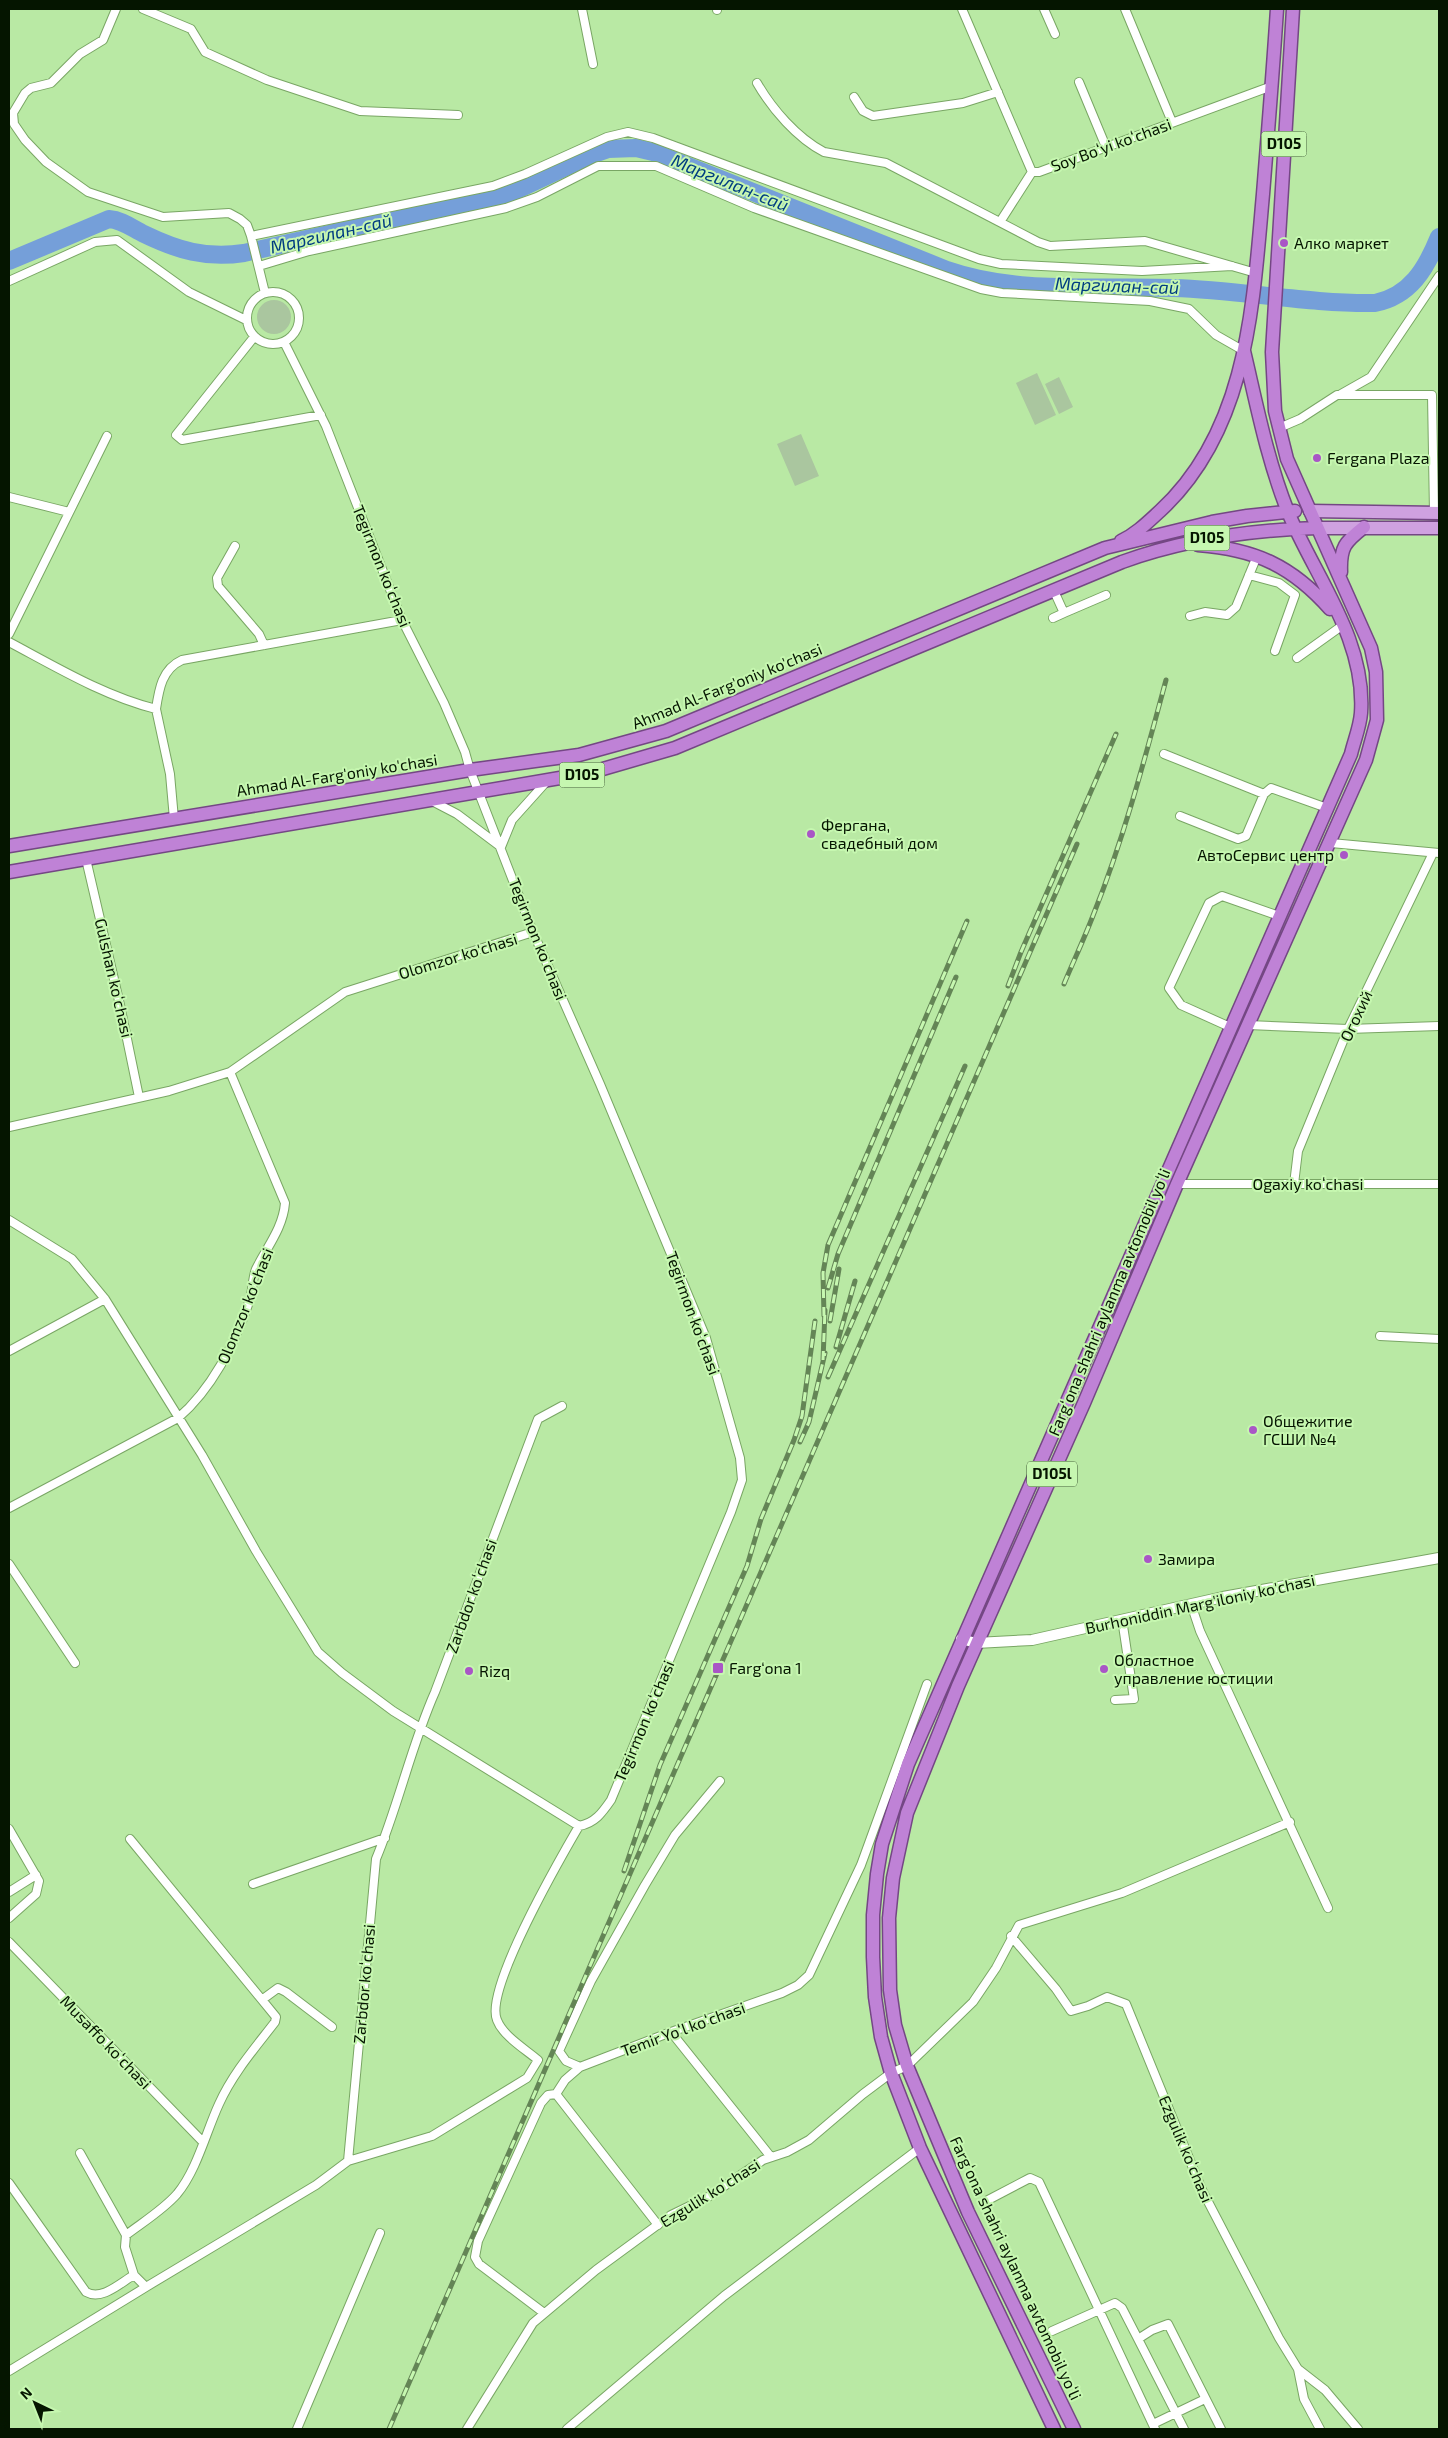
<svg xmlns="http://www.w3.org/2000/svg" width="1448" height="2438" font-family="'Exo 2',sans-serif">
<rect width="100%" height="100%" fill="#b9e9a4"/>
<!-- green -->
<path fill="#aac69f" d="M257 317a17 17 0 1 1 34 0a17 17 0 1 1-34 0Z
M1037 373 1056 415 1035 425 1016 383Z
M1059 377 1073 407 1059 414 1045 384Z
M801 434 819 476 795 486 777 444Z"/>
<g fill="none" stroke-linecap="round" stroke-linejoin="round">
<!-- river -->
<path stroke="#759fd9" stroke-width="18" d="M9 261 109 219C122 220 132 228 144 234 177 250 206 259 244 253L508 194 591 155 608 149 636 148 653 152 947 270C1019 295 1099 285 1174 288 1241 290 1308 304 1375 303 1410 296 1426 269 1439 237"/>
<!-- minor casing -->
<g stroke="#79a664" stroke-width="10">
<path id="minor" d="M116 9 103 40 80 54 51 83 31 88 25 93 13 113 14 124 25 140 46 162 88 192 163 217 229 213 240 219 247 225 251 236 265 293
M143 9 191 29 205 52 267 80 360 111 458 115
M582 9 593 64
M962 9 1032 172H1039L1272 86
M1044 9 1055 34
M1125 9 1172 122
M717 10V9
M1079 82 1106 147
M757 83C772 109 797 138 824 152L886 163 1038 242 1050 246 1145 241 1256 273
M854 97 863 111 873 116 963 103 998 92
M1000 222 1032 172
M251 236 493 186 525 174 607 137 628 132 653 138 979 259 1001 264 1142 271 1232 266
M259 266 309 251 506 208 537 197 598 166H656L754 208 981 289 1002 293 1150 301 1189 309 1216 335 1244 351
M9 281 95 242 117 240 189 292 246 320
M247 318a26 26 0 1 1 52 0a26 26 0 1 1-52 0Z
M254 337 176 435 182 440 321 415
M284 342 326 426 402 620 444 703 465 752 470 770 533 932 600 1084 706 1338 740 1458 742 1480 731 1512 611 1800C602 1813 595 1823 579 1826 561 1857 484 1990 497 2020 503 2036 525 2049 538 2060L527 2078 432 2136 348 2161
M1341 394 1371 377 1439 276
M1279 428 1300 419 1337 395H1432L1434 513
M9 497 69 512
M235 546 217 578 218 586 259 634 264 645
M1249 575 1279 583 1295 595 1275 651
M1064 613 1106 595
M1190 616 1205 612 1227 615 1236 607 1257 556
M1053 618 1064 613 1054 591
M9 634 107 436
M9 642C56 667 104 696 156 709L170 774 174 819
M1297 658 1343 625
M156 709C159 689 162 669 182 660L402 620
M1164 754 1264 794 1271 788 1327 808
M432 801 457 814 501 847 512 820 547 781
M1180 816 1238 839 1246 836 1264 794
M1331 843 1439 853
M86 859 120 1005 139 1097
M1248 1025 1348 1029 1439 1026
M1230 1027 1181 1005 1169 988 1209 903 1222 896 1279 916
M9 1127 169 1091 230 1072 345 992 533 932
M1177 1184H1439
M1294 1184 1298 1151 1348 1029 1433 853
M9 1220 72 1259 105 1299 202 1455 256 1551 318 1652 342 1673 393 1711 579 1826
M1380 1336 1439 1339
M9 1351 105 1299
M9 1508 178 1418C211 1390 235 1344 249 1302 253 1292 252 1279 256 1269 267 1247 283 1228 285 1203L230 1072
M9 1564 75 1663
M1191 1604 1200 1631 1328 1908
M1115 1700 1134 1699 1122 1619
M720 1781 675 1835 645 1885 591 1981 559 2051 566 2061 580 2067 671 2032 782 1993 798 1985 809 1975 861 1865 927 1684
M9 1829 39 1881 36 1894 9 1918
M130 1839 276 2017 275 2022C255 2048 233 2073 219 2104 206 2132 197 2170 177 2194 163 2210 143 2222 126 2235L125 2247 134 2275
M253 1884 385 1838
M9 1892 36 1875
M1011 1936 1056 1989 1071 2011 1088 2006 1107 1997 1126 2004 1202 2190 1279 2338 1298 2369 1304 2399 1320 2429
M9 1942 203 2142
M263 1999 278 1988 286 1992 332 2027
M671 2032 771 2157
M556 2094 658 2225
M80 2153 126 2235
M9 2183 86 2292C102 2301 120 2283 134 2275L146 2287 316 2185 348 2161 376 1859C399 1804 411 1746 435 1692L538 1419 562 1406
M988 2200 1030 2178 1039 2182 1155 2429
M544 2313 479 2264 475 2257 478 2241 541 2103 548 2095 556 2094 565 2080 580 2067
M1052 2331 1115 2303 1122 2308 1138 2339
M1298 2369 1325 2390 1358 2429
M9 2371 146 2287
M1153 2424 1205 2399
M297 2429 380 2233
M467 2429 533 2323 596 2270 671 2215 708 2197 763 2160 787 2152 809 2140 863 2094 891 2073 907 2066 973 2002 996 1968 1019 1925 1122 1893 1290 1822
M567 2429 724 2296 920 2148
M1184 2429 1138 2339 1152 2330 1168 2324 1221 2429"/>
</g>
<!-- tertiary casing -->
<g stroke="#79a664" stroke-width="12">
<path id="tertiary" d="M961 1639 976 1643 1032 1640 1223 1597 1439 1558"/>
</g>
<!-- primary casing -->
<g stroke="#744784" stroke-width="15">
<path id="primary" d="M1310 511 1439 513
M1317 528H1439"/>
</g>
<!-- trunk casing -->
<g stroke="#744784" stroke-width="15">
<path id="trunk" d="M1121 541C1136 534 1148 522 1160 511 1248 430 1253 305 1263 194 1268 132 1273 71 1277 9
M1198 545C1255 549 1292 566 1330 609
M1341 572C1340 547 1345 542 1364 527
M9 846 470 770 579 755 666 731 1105 548 1212 522 1247 516 1295 511
M9 872 589 773 675 748 1122 562C1186 539 1250 530 1317 528
M1054 2429 920 2148 891 2073 881 2037 875 1997 873 1957V1915L877 1874 882 1844 908 1764 1351 754C1354 741 1360 727 1361 713 1366 639 1315 577 1288 512 1267 459 1257 406 1244 351
M1074 2429 968 2212 907 2066 895 2025 890 1990 889 1918 893 1878 907 1813 958 1686 1084 1403 1177 1184 1366 760 1377 720 1376 672 1371 648 1287 459 1275 411 1272 352 1293 9"/>
</g>
<!-- minor -->
<use href="#minor" stroke="#fff" stroke-width="8"/>
<!-- tertiary -->
<use href="#tertiary" stroke="#fff" stroke-width="10"/>
<!-- primary -->
<use href="#primary" stroke="#cfa1e0" stroke-width="12"/>
<!-- trunk -->
<use href="#trunk" stroke="#bf82d6" stroke-width="12"/>
<!-- rail casing -->
<g stroke="#648556" stroke-width="5">
<path id="rail" d="M1064 984C1074 960 1085 937 1094 913 1124 838 1145 758 1166 680
M1008 986 1021 952 1116 734
M828 1288 838 1254 956 977
M824 1316 823 1273 828 1245 967 921
M830 1321 839 1269
M836 1347 855 1281
M823 1360 825 1310
M828 1377 965 1066
M800 1442 809 1422 825 1353
M624 1871 660 1765 747 1566 761 1519 794 1440 802 1416 815 1321
M389 2429 1077 844"/>
</g>
<!-- rail -->
<use href="#rail" stroke="#c6f7b0" stroke-width="3" stroke-dasharray="9" stroke-linecap="butt"/>
</g>
<!-- markers -->
<g fill="#a956c6" stroke="#c6f7b0" stroke-width="2">
<circle cx="1284" cy="243" r="5"/>
<circle cx="1317" cy="458" r="5"/>
<circle cx="811" cy="834" r="5"/>
<circle cx="1344" cy="855" r="5"/>
<circle cx="1253" cy="1430" r="5"/>
<circle cx="1148" cy="1559" r="5"/>
<rect x="712" y="1662" width="12" height="12" rx="2.5"/>
<circle cx="1104" cy="1669" r="5"/>
<circle cx="469" cy="1671" r="5"/>
</g>
<g text-anchor="middle" stroke-width="4" stroke-linejoin="round" paint-order="stroke">
<!-- shield labels -->
<g fill="#c6f7b0" stroke="#3f5935" stroke-width="1">
<rect x="1261.5" y="131.5" width="45" height="25" rx="4"/>
<rect x="1184.5" y="525.5" width="45" height="25" rx="4"/>
<rect x="559.5" y="762.5" width="45" height="25" rx="4"/>
<rect x="1027" y="1461.5" width="50" height="25" rx="4"/>
</g>
<g font-size="15" font-weight="bold" fill="#051500">
<text x="1284" y="149">D105</text>
<text x="1207" y="543">D105</text>
<text x="582" y="780">D105</text>
<text x="1052" y="1479">D105l</text>
</g>
<!-- street labels -->
<g font-size="16" fill="#051500" stroke="#c6f7b0">
<text transform="translate(1111 145) rotate(-20)" y="6">Soy Boʻyi koʻchasi</text>
<text transform="translate(382 566) rotate(68)" y="6">Tegirmon koʻchasi</text>
<text transform="translate(727 686) rotate(-22)" y="6">Ahmad Al-Farg'oniy ko'chasi</text>
<text transform="translate(337 775) rotate(-9)" y="6">Ahmad Al-Farg'oniy ko'chasi</text>
<text transform="translate(538 939) rotate(68)" y="6">Tegirmon koʻchasi</text>
<text transform="translate(458 956) rotate(-17)" y="6">Olomzor ko'chasi</text>
<text transform="translate(114 978) rotate(77)" y="6">Gulshan koʻchasi</text>
<text transform="translate(1356 1016) rotate(-65)" y="6">Огохий</text>
<text x="1308" y="1190">Ogaxiy koʻchasi</text>
<text transform="translate(1109 1302) rotate(-67)" y="6">Fargʻona shahri aylanma avtomobil yoʻli</text>
<text transform="translate(245 1306) rotate(-68)" y="6">Olomzor ko'chasi</text>
<text transform="translate(693 1313) rotate(70)" y="6">Tegirmon koʻchasi</text>
<text transform="translate(471 1596) rotate(-70)" y="6">Zarbdor koʻchasi</text>
<text transform="translate(1200 1604) rotate(-12)" y="6">Burhoniddin Marg'iloniy ko'chasi</text>
<text transform="translate(644 1721) rotate(-67)" y="6">Tegirmon koʻchasi</text>
<text transform="translate(364 1984) rotate(-85)" y="6">Zarbdor koʻchasi</text>
<text transform="translate(683 2029) rotate(-20)" y="6">Temir Yoʻl koʻchasi</text>
<text transform="translate(106 2042) rotate(46)" y="6">Musaffo koʻchasi</text>
<text transform="translate(1186 2149) rotate(67)" y="6">Ezgulik koʻchasi</text>
<text transform="translate(710 2193) rotate(-32)" y="6">Ezgulik koʻchasi</text>
<text transform="translate(1016 2268) rotate(65)" y="6">Fargʻona shahri aylanma avtomobil yoʻli</text>
</g>
<!-- poi labels -->
<g font-size="16" fill="#051500" stroke="#c6f7b0" text-anchor="start">
<text x="1294" y="249">Алко маркет</text>
<text x="1327" y="464">Fergana Plaza</text>
<text x="821" y="831">Фергана,<tspan x="821" dy="18">свадебный дом</tspan></text>
<text x="1334" y="861" text-anchor="end">АвтоСервис центр</text>
<text x="1263" y="1427">Общежитие<tspan x="1263" dy="18">ГСШИ №4</tspan></text>
<text x="1158" y="1565">Замира</text>
<text x="1114" y="1666">Областное<tspan x="1114" dy="18">управление юстиции</tspan></text>
<text x="729" y="1674">Farg‘ona 1</text>
<text x="479" y="1677">Rizq</text>
</g>
<!-- water labels -->
<g font-size="18" font-style="italic" fill="#013d81" stroke="#c6f7b0">
<text transform="translate(730 183) rotate(22)" y="6">Маргилан-сай</text>
<text transform="translate(331 234) rotate(-13)" y="6">Маргилан-сай</text>
<text transform="translate(1117 286) rotate(2)" y="6">Маргилан-сай</text>
</g>
</g>
<!-- border -->
<rect width="1448" height="2438" fill="none" stroke="#051500" stroke-width="20"/>
<!-- north arrow -->
<g transform="translate(35 2403) rotate(317)" stroke="#c6f7b0" stroke-width="4" paint-order="stroke">
<path d="M0-4L9 19L0 12L-9 19Z" fill="#051500"/>
<text y="-8" font-size="14" font-weight="bold" text-anchor="middle" fill="#051500">N</text>
</g>
</svg>
